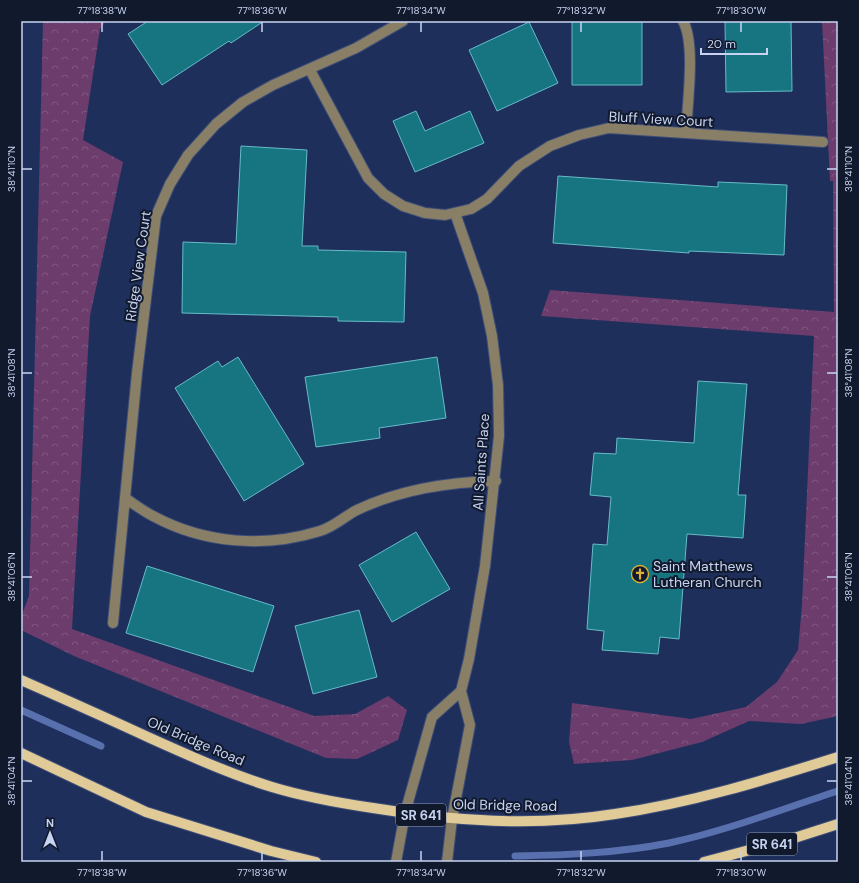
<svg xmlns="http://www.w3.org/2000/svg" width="859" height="883" font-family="'DM Sans',sans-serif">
<defs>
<pattern id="forest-crowns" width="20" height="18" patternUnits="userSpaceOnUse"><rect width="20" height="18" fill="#6c3c6c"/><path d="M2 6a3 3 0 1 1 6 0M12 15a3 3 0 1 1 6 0" fill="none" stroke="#805781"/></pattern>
</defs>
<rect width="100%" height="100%" fill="#1f2f5c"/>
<!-- forest -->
<path fill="url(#forest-crowns)" d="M43 21H106L100 29 83 140 123 162 90 316 72 629 314 716 355 714 388 696 407 710 398 740 357 759 326 758 74 656 21 630V617L29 596Z
M822 21H838V716L801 724 749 721 702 742 632 760 574 764 569 742 572 703 691 719 746 707 777 682 798 650 802 605 814 336 541 316 550 290 834 312 833 181H830Z"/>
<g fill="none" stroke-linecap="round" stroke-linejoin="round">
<!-- stream -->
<path stroke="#5870ae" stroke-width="7" d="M21 710 101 746
M515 856C567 855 618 853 669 843 726 831 782 809 838 791"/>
</g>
<!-- building -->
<path fill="#167580" stroke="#67bbc7" d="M148 21H264L231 43 229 41 162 85 128 34Z
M572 21H642V85H572Z
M725 21H791L792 91 726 92Z
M529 22 558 83 497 111 469 50Z
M416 111 425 131 470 111 484 143 415 172 393 121Z
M241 146 307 150 302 246H318V250L406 252 404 322 338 321V317L182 313 183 242 236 244Z
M558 176 718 187V182L787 185 784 255 689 251V253L553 243Z
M238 357 304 464 244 501 175 388 218 361 222 367Z
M437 357 446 418 379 428 380 438 316 447 305 377Z
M698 381 747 384 738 495H746L743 538 687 534 679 639 660 637 658 654 602 650 604 631 587 629 593 544 607 545 611 497 590 495 594 453 616 454 617 438 694 443Z
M416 532 450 589 392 622 359 565Z
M147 566 274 606 253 672 126 633Z
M359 610 377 677 313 694 295 626Z"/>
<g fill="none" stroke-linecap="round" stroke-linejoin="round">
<!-- minor casing -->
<g stroke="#3d4d77" stroke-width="12">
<path id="minor" d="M683 21C696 44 687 106 686 133
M310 70 368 178 384 194 403 206 425 213 445 215 471 209 487 199 519 166 550 146 579 135 609 128 823 142
M125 498C134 504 143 511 153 516 205 544 265 548 320 531 334 527 345 516 357 510 401 489 448 482 496 481
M113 623 137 373 156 216 170 184 188 155 216 124 243 102 273 85 356 48 403 21
M396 862 405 813 432 717 461 691
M447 862 452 819 470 725 461 691 469 659 485 566 499 436 498 385 492 336 483 293 455 213"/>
</g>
<!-- major casing -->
<g stroke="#3d4d77" stroke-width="12">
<path id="major" d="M21 680C64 699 107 718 150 738 190 756 230 774 272 787 305 797 339 803 373 808 453 821 534 827 615 814 691 803 765 780 838 757
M21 753 146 812 271 851 316 862
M704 862 788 840 838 824"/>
</g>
<!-- minor -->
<use href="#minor" stroke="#897e66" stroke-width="10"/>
<!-- major -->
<use href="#major" stroke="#e0ca97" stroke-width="10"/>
</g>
<!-- ticks -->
<path fill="none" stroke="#c7d3f0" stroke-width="1.5" d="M102 22V32M262 22V32M421 22V32M581 22V32M741 22V32M22 169H32M827 169H837M22 373H32M827 373H837M22 577H32M827 577H837M22 781H32M827 781H837M102 851V861M262 851V861M421 851V861M581 851V861M741 851V861"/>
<!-- icons -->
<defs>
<g id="church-ring" transform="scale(0.9)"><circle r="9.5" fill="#11192d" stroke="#dfb034" stroke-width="1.5"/><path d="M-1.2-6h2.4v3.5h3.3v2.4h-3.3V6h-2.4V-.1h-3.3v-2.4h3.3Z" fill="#dfb034"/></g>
</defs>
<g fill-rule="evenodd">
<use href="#church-ring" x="640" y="574"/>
</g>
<g text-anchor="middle" stroke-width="4" stroke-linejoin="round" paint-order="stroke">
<!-- shield labels -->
<g fill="#11192d" stroke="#909bb6" stroke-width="1">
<rect x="396" y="804" width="50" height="22" rx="3"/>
<rect x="747" y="833" width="50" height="22" rx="3"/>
</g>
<g font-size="13" font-weight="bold" fill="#c7d3f0">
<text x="421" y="820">SR 641</text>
<text x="772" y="849">SR 641</text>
</g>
<!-- street labels -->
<g font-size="14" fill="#c7d3f0" stroke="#11192d">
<text transform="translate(661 119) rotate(3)" y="5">Bluff View Court</text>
<text transform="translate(138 266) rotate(-82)" y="5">Ridge View Court</text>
<text transform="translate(481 462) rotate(-86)" y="5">All Saints Place</text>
<text transform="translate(196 741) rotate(23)" y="5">Old Bridge Road</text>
<text transform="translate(505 805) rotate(1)" y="5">Old Bridge Road</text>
</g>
<!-- poi labels -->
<g font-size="14" fill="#c7d3f0" stroke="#11192d" text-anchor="start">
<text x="653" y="571">Saint Matthews<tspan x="653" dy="16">Lutheran Church</tspan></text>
</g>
</g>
<!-- border -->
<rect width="859" height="883" fill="none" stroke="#11192d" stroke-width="44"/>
<!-- north arrow -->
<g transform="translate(50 833)" stroke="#11192d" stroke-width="3" paint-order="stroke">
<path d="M0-3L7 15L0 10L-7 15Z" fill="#c7d3f0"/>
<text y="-6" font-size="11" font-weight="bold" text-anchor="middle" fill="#c7d3f0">N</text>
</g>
<!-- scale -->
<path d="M701 48v6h66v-6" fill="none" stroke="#c7d3f0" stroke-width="2"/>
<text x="707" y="48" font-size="12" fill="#c7d3f0" stroke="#11192d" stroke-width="3" paint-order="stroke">20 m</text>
<rect x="22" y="22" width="815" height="839" fill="none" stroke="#c7d3f0" stroke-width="1.5"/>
<g font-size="10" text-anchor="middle" fill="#c7d3f0">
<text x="102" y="14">77°18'38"W</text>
<text x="262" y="14">77°18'36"W</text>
<text x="421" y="14">77°18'34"W</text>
<text x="581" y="14">77°18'32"W</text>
<text x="741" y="14">77°18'30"W</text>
<text transform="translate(11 169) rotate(-90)" y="4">38°41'10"N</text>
<text transform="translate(848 169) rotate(-90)" y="4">38°41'10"N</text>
<text transform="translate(11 373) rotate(-90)" y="4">38°41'08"N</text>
<text transform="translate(848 373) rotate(-90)" y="4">38°41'08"N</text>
<text transform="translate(11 577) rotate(-90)" y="4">38°41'06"N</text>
<text transform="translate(848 577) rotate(-90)" y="4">38°41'06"N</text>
<text transform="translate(11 781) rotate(-90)" y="4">38°41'04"N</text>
<text transform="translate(848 781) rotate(-90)" y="4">38°41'04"N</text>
<text x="102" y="876">77°18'38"W</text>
<text x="262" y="876">77°18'36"W</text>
<text x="421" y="876">77°18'34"W</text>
<text x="581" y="876">77°18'32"W</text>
<text x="741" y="876">77°18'30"W</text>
</g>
</svg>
